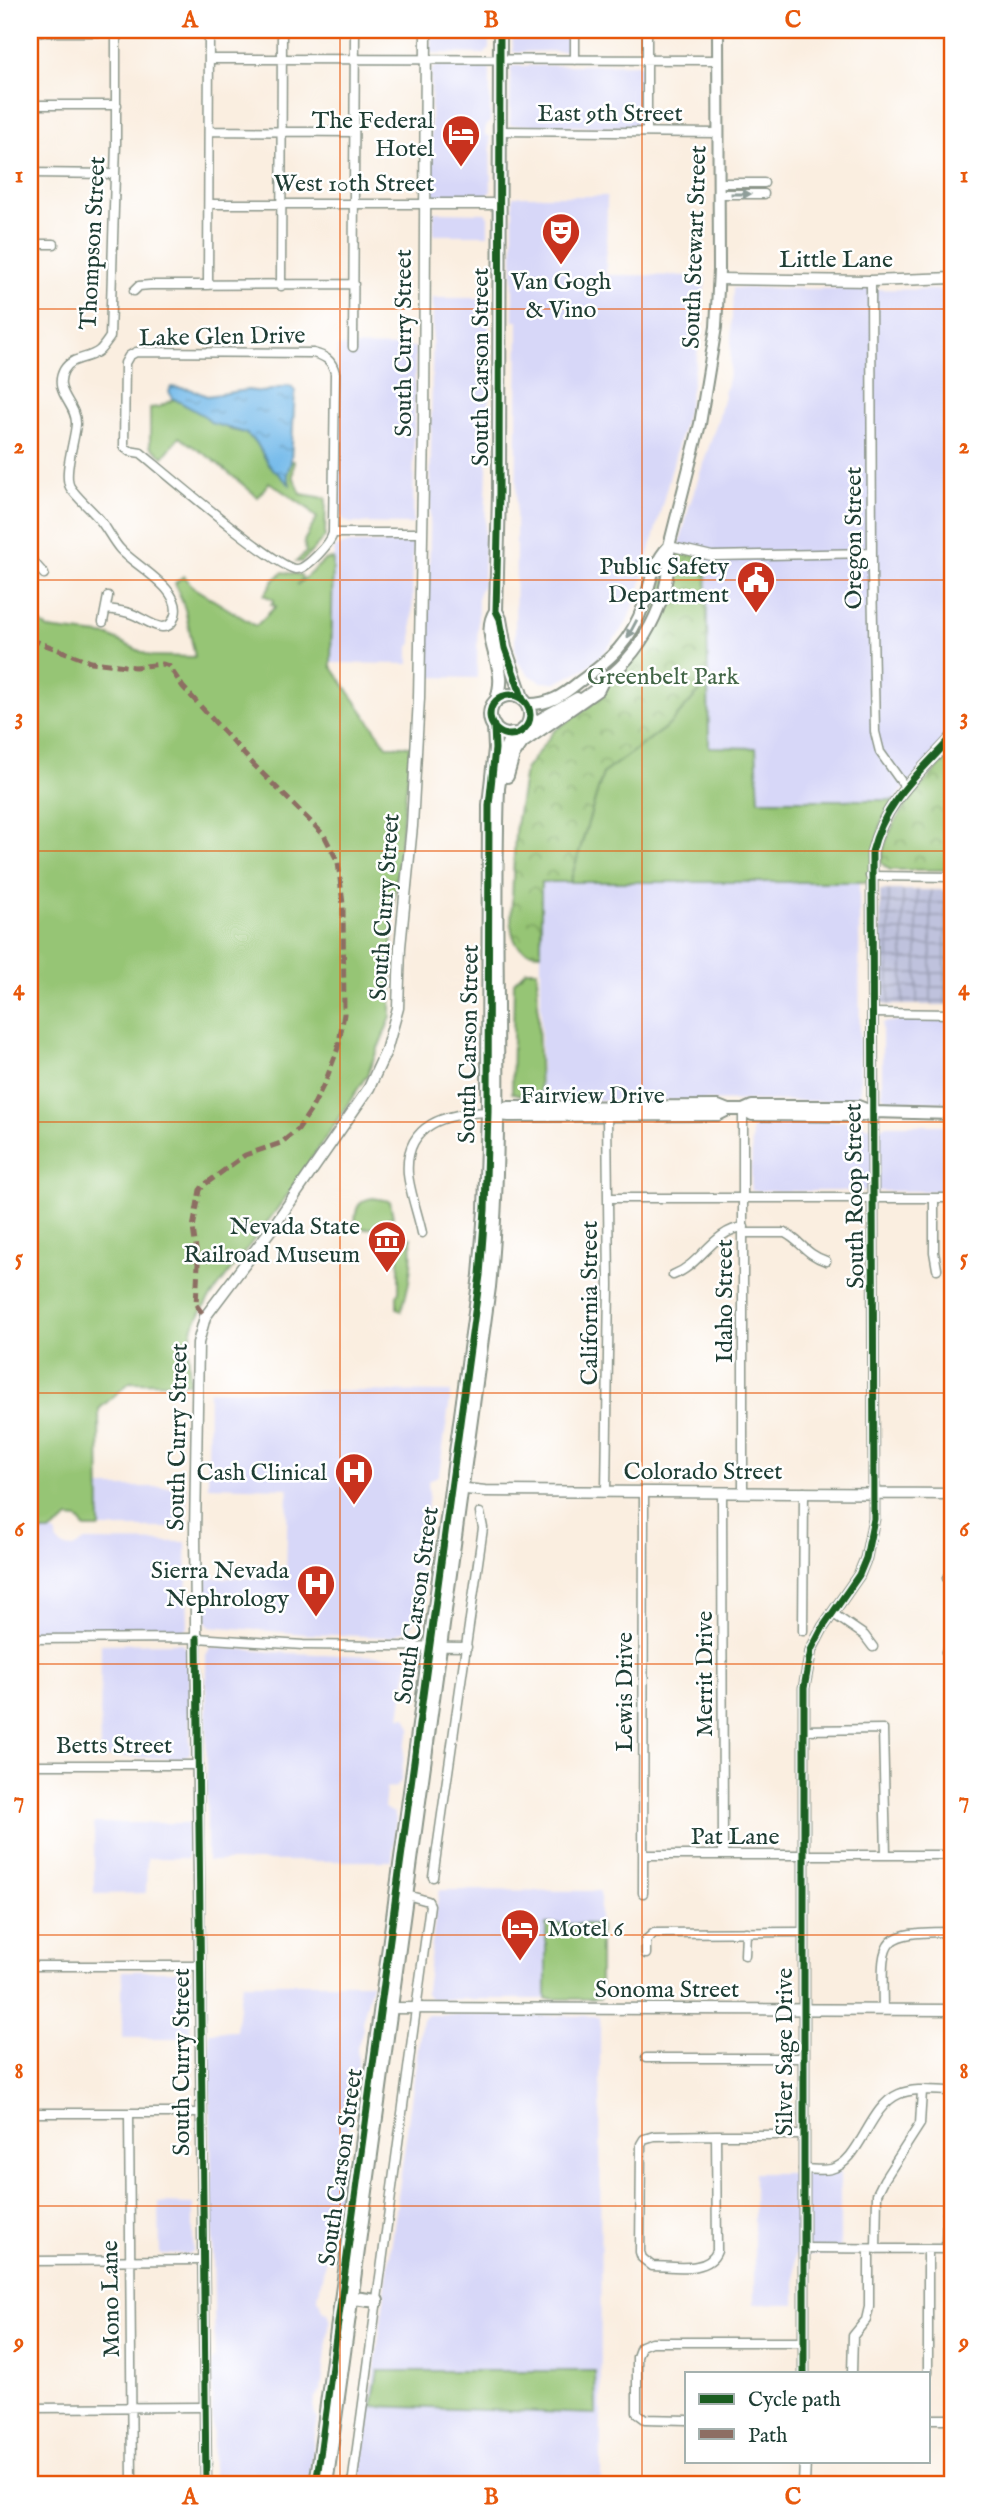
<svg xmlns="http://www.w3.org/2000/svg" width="983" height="2515" font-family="'IM FELL English',serif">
<defs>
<pattern id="industrial-grid" width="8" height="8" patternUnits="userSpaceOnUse" patternTransform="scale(1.75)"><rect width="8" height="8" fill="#bfc2dd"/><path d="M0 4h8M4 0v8" fill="none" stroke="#9b9fb4"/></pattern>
<pattern id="park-crowns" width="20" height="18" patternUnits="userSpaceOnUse" patternTransform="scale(1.75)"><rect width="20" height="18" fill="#96c574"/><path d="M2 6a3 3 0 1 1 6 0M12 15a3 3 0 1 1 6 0" fill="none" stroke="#7aa160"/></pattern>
<pattern id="water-ripples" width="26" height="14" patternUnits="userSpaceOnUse" patternTransform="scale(1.75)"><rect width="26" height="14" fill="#72b9ea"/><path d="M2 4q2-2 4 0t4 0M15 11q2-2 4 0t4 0" fill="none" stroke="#5d98be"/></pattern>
</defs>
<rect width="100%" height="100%" fill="#fff"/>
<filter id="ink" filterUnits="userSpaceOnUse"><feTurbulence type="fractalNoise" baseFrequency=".0143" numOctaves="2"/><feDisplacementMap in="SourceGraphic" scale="14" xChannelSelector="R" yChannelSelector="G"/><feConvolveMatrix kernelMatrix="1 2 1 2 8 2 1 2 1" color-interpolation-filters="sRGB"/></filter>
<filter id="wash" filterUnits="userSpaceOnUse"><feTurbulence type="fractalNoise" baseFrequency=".00686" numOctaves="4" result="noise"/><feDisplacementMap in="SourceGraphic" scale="28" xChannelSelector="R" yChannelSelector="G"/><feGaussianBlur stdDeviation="1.57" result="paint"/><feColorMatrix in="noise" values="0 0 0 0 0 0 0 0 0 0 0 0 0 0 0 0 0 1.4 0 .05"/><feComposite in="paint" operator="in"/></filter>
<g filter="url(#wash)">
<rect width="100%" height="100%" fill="#faeee0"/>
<!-- built -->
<path fill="#d7d7f8" d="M431 30H489V49L485 54 431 53Z
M512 30H567V51L513 52Z
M639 64 643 68 644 127 510 125 511 66Z
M437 65H483L490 69V122L486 127 485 134 490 137 491 191 485 197 433 198 431 195V71Z
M513 196H607L606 275 706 276 697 358 687 411 638 596 626 624 603 654 584 669 556 683 542 682 529 675 517 661 515 649 518 320H513Z
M434 212 485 213 488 216V235H433Z
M733 288 953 290V736L894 800H758L709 748 706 556 679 548 689 507 719 416 730 370Z
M433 298H489V413L483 584 478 595 477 678 428 677Z
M337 346 415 347 413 524 351 523 345 521 337 512Z
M349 543H413L412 643 409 647V664L331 663 333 559 335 548Z
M541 882H859L860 1093 857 1097 851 1101 541 1100Z
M953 1018V1103L886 1100 882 1094V1023L908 1019Z
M752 1121H860L865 1126 883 1127 886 1125H953V1191H751Z
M209 1390 451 1392 439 1475 428 1481 429 1494 413 1623 408 1629 390 1637 307 1634 209 1626 206 1620V1578H286L288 1488 208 1486Z
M100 1487H186V1528H100Z
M30 1532 55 1533 57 1542 64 1547 73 1548 85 1541 186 1542 188 1626 181 1633H30Z
M181 1643 189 1651 190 1753 183 1758 100 1757 101 1644Z
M211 1647 287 1653 409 1657 400 1717H406L411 1728 405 1745 401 1781 396 1787 386 1789 384 1808 394 1813 396 1819 392 1861H207L206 1655Z
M94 1823H188V1858H147L146 1893 94 1894Z
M439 1890 600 1891V1924H546V1999H430L426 1994V1990Z
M122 1971H187L191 1974 190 2038H122Z
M242 1983H372L362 2022 363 2029 357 2048 359 2078 352 2092V2107L347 2136 343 2176 340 2184V2199L332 2218 325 2219 326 2257 318 2297 322 2310 328 2313 330 2318 321 2392 315 2397 314 2412 317 2419 308 2485H213L212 2362 215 2358 209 2032 236 2031Z
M428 2015 600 2016 601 2485H359L422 2019Z
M754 2173H840V2255H795V2304H754Z
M159 2203 193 2204V2251L188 2254H160Z"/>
<!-- industrial -->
<path fill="url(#industrial-grid)" d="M880 890H953V1005H886L881 1002Z"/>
<!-- grass -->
<path fill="#96c574" stroke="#5a8154" stroke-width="2" d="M174 399 231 430 245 433 256 442 269 465 290 483 287 474 291 461H294L293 476 301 494 326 498 325 537 302 562H296L306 552 304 541 317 518 311 513 310 510 269 482 258 497 212 459 179 437 163 457 150 446V408L159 407Z
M333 559 331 666 387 746H411L392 917 391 1017 367 1075 289 1193 207 1302 193 1326 188 1348 190 1383 130 1382 99 1409 100 1528H85L78 1519 69 1518 51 1532H30V614L48 629 109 636 150 656 195 657 185 609 175 583 184 576 194 588 256 626 276 606 271 604 274 600 264 595 274 580 283 572 301 575 302 579 297 585 325 560Z
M708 682 709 747 756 748 759 800H894L881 823 871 882H570L603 773 669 725Z
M526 970H537L540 1101C527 1101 522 1093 512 1093L514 982Z
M373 1198 390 1201 393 1217 388 1218 389 1227 355 1229C355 1213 355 1200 373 1198Z
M401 1238H411C413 1263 410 1287 401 1311L397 1308V1295L399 1292V1257L395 1253Z
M546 1924H600V1999H546Z
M378 2371H595L596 2414 372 2406Z"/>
<!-- park -->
<path fill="url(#park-crowns)" stroke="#5a8154" stroke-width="2" d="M679 548 706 555 708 682 669 725 603 773 570 882H541V953C520 953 513 945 511 924L515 832 525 770 554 731 592 704 644 639 669 564Z
M953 752V870H890L881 863C886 817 924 784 953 752Z"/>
<!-- water -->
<path fill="url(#water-ripples)" stroke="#487b8f" stroke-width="2" d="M287 386 292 387 295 391 291 461 287 474 289 484 269 465 256 442 245 433 211 423 206 417 173 398 169 392 171 387 190 389 207 396 247 390 263 392Z"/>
</g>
<g filter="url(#ink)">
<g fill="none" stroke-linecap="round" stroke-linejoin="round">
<!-- minor casing -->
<g stroke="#8c968a" stroke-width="11">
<path id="minor" d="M575 30V60
M647 30V132
M30 32H116
M209 59 718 60
M30 105H117
M209 131 354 132
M500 131 719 133
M30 173 115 174
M719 183H764
M719 194H764
M209 204H425
M30 244H54
M871 281 872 572 875 732 880 752 905 787
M208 285 209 30
M281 286 282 30
M134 291 139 286 150 285 354 284
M353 347 355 30
M136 352 313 353C325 356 332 360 335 373L333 533C331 543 306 570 296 569 277 569 163 471 141 453L129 451 124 447 125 363 129 356Z
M333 533H422
M669 546 712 556 872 553
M30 558 44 574
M106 609C114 610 124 611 132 614 146 619 168 640 175 615 183 590 135 566 120 549 112 540 107 528 99 519 90 508 77 498 70 487 63 474 75 440 76 424 77 404 52 392 64 370 72 356 89 360 100 350 104 346 107 341 110 337L116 143V30
M103 622 108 596
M870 876 953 877
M872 1013 953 1014
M608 1198H953
M934 1198V1252L937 1269
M422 1233C418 1214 410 1193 408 1174 404 1123 448 1113 488 1112
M744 1233H785C801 1241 805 1254 826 1261
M673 1275C701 1265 713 1230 744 1227
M606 1491 609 1285 607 1115
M722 1492 723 1855
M743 1492V1110
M947 1578H953
M832 1613 864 1635 873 1647
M803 1631 804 1492
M30 1639 197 1638 303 1645 467 1647
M946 1652H953
M804 1730 883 1729 886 1855
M30 1765H199
M643 1855H953
M433 1877 483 1528 480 1513
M643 1893 644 1492
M646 1954V1940L654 1933 803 1932
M745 1955 746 1932
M30 1966H200
M883 2010C882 1938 877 1932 953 1932
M646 2058H804
M30 2113H202
M129 2113 132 2485
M716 2135 717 2251C709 2274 672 2266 652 2266L642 2258 640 2252 641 2144 644 2139 654 2136Z
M716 2135H803
M803 2169C812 2169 822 2171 831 2169 861 2162 868 2107 899 2094 915 2087 936 2091 953 2091
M803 2248 953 2249
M876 2249 877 2194 884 2180 920 2124 922 2091
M946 2249 947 2214 953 2203
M30 2261 203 2260
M852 2373 853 2336 866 2320 869 2307V2249
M928 2373V2249
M30 2408 204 2407
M929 2419H953
M687 2420 645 2419 637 2413V2357L641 2346 651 2342H804
M352 2485 430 1905 428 1901 407 1895"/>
</g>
<!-- tertiary casing -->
<g stroke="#8c968a" stroke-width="13">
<path id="tertiary" d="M425 204H500
M719 279 871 281 953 278
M457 1488 485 1491 953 1494
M386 2008 953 2010
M804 2373V1688L811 1650 823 1627 859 1575 866 1558 874 1519 872 852C885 800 919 774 953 736
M206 2485 195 1535 198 1343 205 1317 275 1224 369 1088 386 1051 398 1008 400 947 412 826 419 698 424 430 426 30
M804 2485 805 2461"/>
</g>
<!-- secondary casing -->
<g stroke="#8c968a" stroke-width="14">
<path id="secondary" d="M596 686C642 656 671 601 669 546L700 424 716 327 719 270 718 30
M526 704C549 705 562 696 579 682 611 659 630 643 644 604 651 581 652 564 669 546
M526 727 577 698
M492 1110 509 1107 718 1106 728 1110H743L752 1106H858L873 1112
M743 1110 752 1115 861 1116 873 1112 953 1114
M491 1114 509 1116 718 1115 728 1110"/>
</g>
<!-- primary casing -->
<g stroke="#8c968a" stroke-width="16">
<path id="primary" d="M500 30 499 494 496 611 500 619 505 648 523 700
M496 611C482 631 499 656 500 677 501 685 499 692 497 700
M490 715a20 20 0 1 1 40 0a20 20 0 1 1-40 0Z
M507 776 513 755 522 742 598 689 601 683
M346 2297 377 2301
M316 2485 480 1275 485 1210 488 1112 489 805 495 749 494 726
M326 2485 489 1287C505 1121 492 955 498 788L503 756 512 734"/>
</g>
<!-- minor -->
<use href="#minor" stroke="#fff" stroke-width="8"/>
<!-- tertiary -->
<use href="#tertiary" stroke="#fff" stroke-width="10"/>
<!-- secondary -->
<use href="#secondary" stroke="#fff" stroke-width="10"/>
<!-- primary -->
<use href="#primary" stroke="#fff" stroke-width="12"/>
<!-- quiet -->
<path stroke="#8d6e63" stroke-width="5" stroke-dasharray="10 5" stroke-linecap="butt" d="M30 639 91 662 135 667 163 664 169 666 183 687 254 765 324 835 338 862 343 904 344 1014 338 1048 326 1080 311 1110 298 1129 281 1143 245 1155 204 1185 200 1190 193 1228 198 1264 196 1305 205 1317"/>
<!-- cycleway casing -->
<g stroke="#fff" stroke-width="11">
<path id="cycleway" d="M500 30 499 494 496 611 500 619 505 648 523 700
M490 715a20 20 0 1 1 40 0a20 20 0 1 1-40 0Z
M197 1638 206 2485
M804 2373V1688L811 1650 823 1627 859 1575 866 1558 874 1519 872 852C885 800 919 774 953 736
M316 2485 480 1275 485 1210 488 1112 489 805 495 749 494 726"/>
</g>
<!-- cycleway -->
<use href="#cycleway" stroke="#1b5e20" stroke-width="7"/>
</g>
<!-- one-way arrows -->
<defs><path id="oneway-solid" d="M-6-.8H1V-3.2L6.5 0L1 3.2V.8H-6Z" transform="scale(1.75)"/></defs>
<g fill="#8f9e9a">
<use href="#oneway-solid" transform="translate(741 194)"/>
<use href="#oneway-solid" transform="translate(632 629) rotate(118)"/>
</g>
</g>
<!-- grid -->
<path fill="none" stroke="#e8590c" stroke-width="2" stroke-opacity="0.55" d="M340 30V2485M642 30V2485M30 309H953M30 580H953M30 851H953M30 1122H953M30 1393H953M30 1664H953M30 1935H953M30 2206H953"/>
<!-- icons -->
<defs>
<g id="hotel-pin" transform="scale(2.0125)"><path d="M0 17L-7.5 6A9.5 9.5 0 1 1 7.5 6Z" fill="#c8321e" stroke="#fff"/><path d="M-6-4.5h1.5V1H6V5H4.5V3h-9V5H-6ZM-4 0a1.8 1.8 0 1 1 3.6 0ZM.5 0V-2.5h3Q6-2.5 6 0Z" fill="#fff"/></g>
<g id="theatre-pin" transform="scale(2.0125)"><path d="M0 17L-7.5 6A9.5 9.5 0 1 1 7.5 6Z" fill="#c8321e" stroke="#fff"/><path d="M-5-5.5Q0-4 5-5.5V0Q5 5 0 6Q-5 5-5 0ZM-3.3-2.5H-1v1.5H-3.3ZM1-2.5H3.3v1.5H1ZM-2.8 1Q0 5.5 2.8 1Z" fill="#fff"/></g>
<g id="civic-pin" transform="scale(2.0125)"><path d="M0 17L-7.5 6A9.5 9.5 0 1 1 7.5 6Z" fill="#c8321e" stroke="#fff"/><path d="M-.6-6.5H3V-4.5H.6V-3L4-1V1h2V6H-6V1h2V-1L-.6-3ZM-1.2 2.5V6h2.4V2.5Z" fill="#fff"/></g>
<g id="museum-pin" transform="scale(2.0125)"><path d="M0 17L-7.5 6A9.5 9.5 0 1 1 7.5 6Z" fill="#c8321e" stroke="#fff"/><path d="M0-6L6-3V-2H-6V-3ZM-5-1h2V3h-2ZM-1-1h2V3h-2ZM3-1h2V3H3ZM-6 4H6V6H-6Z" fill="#fff"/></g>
<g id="hospital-pin" transform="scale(2.0125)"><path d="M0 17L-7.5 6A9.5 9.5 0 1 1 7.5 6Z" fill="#c8321e" stroke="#fff"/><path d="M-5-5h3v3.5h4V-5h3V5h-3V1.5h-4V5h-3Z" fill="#fff"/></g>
</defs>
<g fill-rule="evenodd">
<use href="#hotel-pin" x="461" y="134"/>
<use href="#theatre-pin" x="561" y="232"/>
<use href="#civic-pin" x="756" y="580"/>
<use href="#museum-pin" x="387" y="1240"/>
<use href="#hospital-pin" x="354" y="1472"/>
<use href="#hospital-pin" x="316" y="1584"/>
<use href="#hotel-pin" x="520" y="1928"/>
</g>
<g text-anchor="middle" stroke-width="5" stroke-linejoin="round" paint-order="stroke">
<!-- street labels -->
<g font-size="24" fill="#1f3d34" stroke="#fff">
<text x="610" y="121">East 9th Street</text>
<text x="354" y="191">West 10th Street</text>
<text transform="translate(92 243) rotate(-87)" y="8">Thompson Street</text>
<text transform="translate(694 247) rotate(-88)" y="8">South Stewart Street</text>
<text x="836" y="267">Little Lane</text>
<text transform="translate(222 336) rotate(-1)" y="8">Lake Glen Drive</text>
<text transform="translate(403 343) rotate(-90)" y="8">South Curry Street</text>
<text transform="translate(480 367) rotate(-90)" y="8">South Carson Street</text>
<text transform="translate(853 538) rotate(-90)" y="8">Oregon Street</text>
<text transform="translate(384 907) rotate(-86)" y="8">South Curry Street</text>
<text transform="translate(468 1044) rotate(-89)" y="8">South Carson Street</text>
<text x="592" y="1103">Fairview Drive</text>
<text transform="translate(854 1196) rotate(-91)" y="8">South Roop Street</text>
<text transform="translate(724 1301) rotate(-90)" y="8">Idaho Street</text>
<text transform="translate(589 1303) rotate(-90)" y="8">California Street</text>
<text transform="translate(177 1437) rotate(-89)" y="8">South Curry Street</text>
<text x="703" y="1479">Colorado Street</text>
<text transform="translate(416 1605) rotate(-82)" y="8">South Carson Street</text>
<text transform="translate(704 1674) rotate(-90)" y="8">Merrit Drive</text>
<text transform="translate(624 1692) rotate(-90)" y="8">Lewis Drive</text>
<text x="114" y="1753">Betts Street</text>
<text x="735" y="1844">Pat Lane</text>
<text x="667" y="1997">Sonoma Street</text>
<text transform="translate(784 2052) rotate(-90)" y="8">Silver Sage Drive</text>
<text transform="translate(181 2062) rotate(-90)" y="8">South Curry Street</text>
<text transform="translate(340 2167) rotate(-82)" y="8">South Carson Street</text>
<text transform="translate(110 2299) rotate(-91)" y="8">Mono Lane</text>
</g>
<!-- poi labels -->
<g font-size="24" fill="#1f3d34" stroke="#fff" text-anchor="end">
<text x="434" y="128">The Federal<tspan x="434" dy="28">Hotel</tspan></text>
<text x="561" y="289" text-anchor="middle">Van Gogh<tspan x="561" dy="28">&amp; Vino</tspan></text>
<text x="729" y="574">Public Safety<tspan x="729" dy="28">Department</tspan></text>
<text x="360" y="1234">Nevada State<tspan x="360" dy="28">Railroad Museum</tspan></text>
<text x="327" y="1480">Cash Clinical</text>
<text x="289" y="1578">Sierra Nevada<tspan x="289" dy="28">Nephrology</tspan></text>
<text x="547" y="1936" text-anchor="start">Motel 6</text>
</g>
<!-- park labels -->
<g font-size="24" fill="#436647" stroke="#fff">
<text x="663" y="684">Greenbelt Park</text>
</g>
</g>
<!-- margin -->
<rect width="983" height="2515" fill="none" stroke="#fff" stroke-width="77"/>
<!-- legend -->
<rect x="685" y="2372" width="245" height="91" fill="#ffffff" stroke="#a5b1ae" stroke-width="2"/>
<rect x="699" y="2394" width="35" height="10" fill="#1b5e20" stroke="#a5b1ae" stroke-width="2"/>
<text x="748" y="2406" font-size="21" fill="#1f3d34">Cycle path</text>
<rect x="699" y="2429" width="35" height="10" fill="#8d6e63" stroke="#a5b1ae" stroke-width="2"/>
<text x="748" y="2442" font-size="21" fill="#1f3d34">Path</text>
<rect x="38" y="38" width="906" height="2438" fill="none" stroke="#e8590c" stroke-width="2.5"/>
<g font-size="23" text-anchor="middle" font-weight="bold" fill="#e8590c">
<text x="190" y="27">A</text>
<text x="491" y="27">B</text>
<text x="793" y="27">C</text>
<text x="19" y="182">1</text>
<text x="964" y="182">1</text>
<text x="19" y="453">2</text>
<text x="964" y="453">2</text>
<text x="19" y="724">3</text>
<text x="964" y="724">3</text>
<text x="19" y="995">4</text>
<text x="964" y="995">4</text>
<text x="19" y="1265">5</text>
<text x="964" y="1265">5</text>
<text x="19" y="1536">6</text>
<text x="964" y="1536">6</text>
<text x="19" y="1807">7</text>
<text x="964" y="1807">7</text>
<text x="19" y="2078">8</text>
<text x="964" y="2078">8</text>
<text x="19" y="2349">9</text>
<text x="964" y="2349">9</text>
<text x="190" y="2504">A</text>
<text x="491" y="2504">B</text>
<text x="793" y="2504">C</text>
</g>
</svg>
